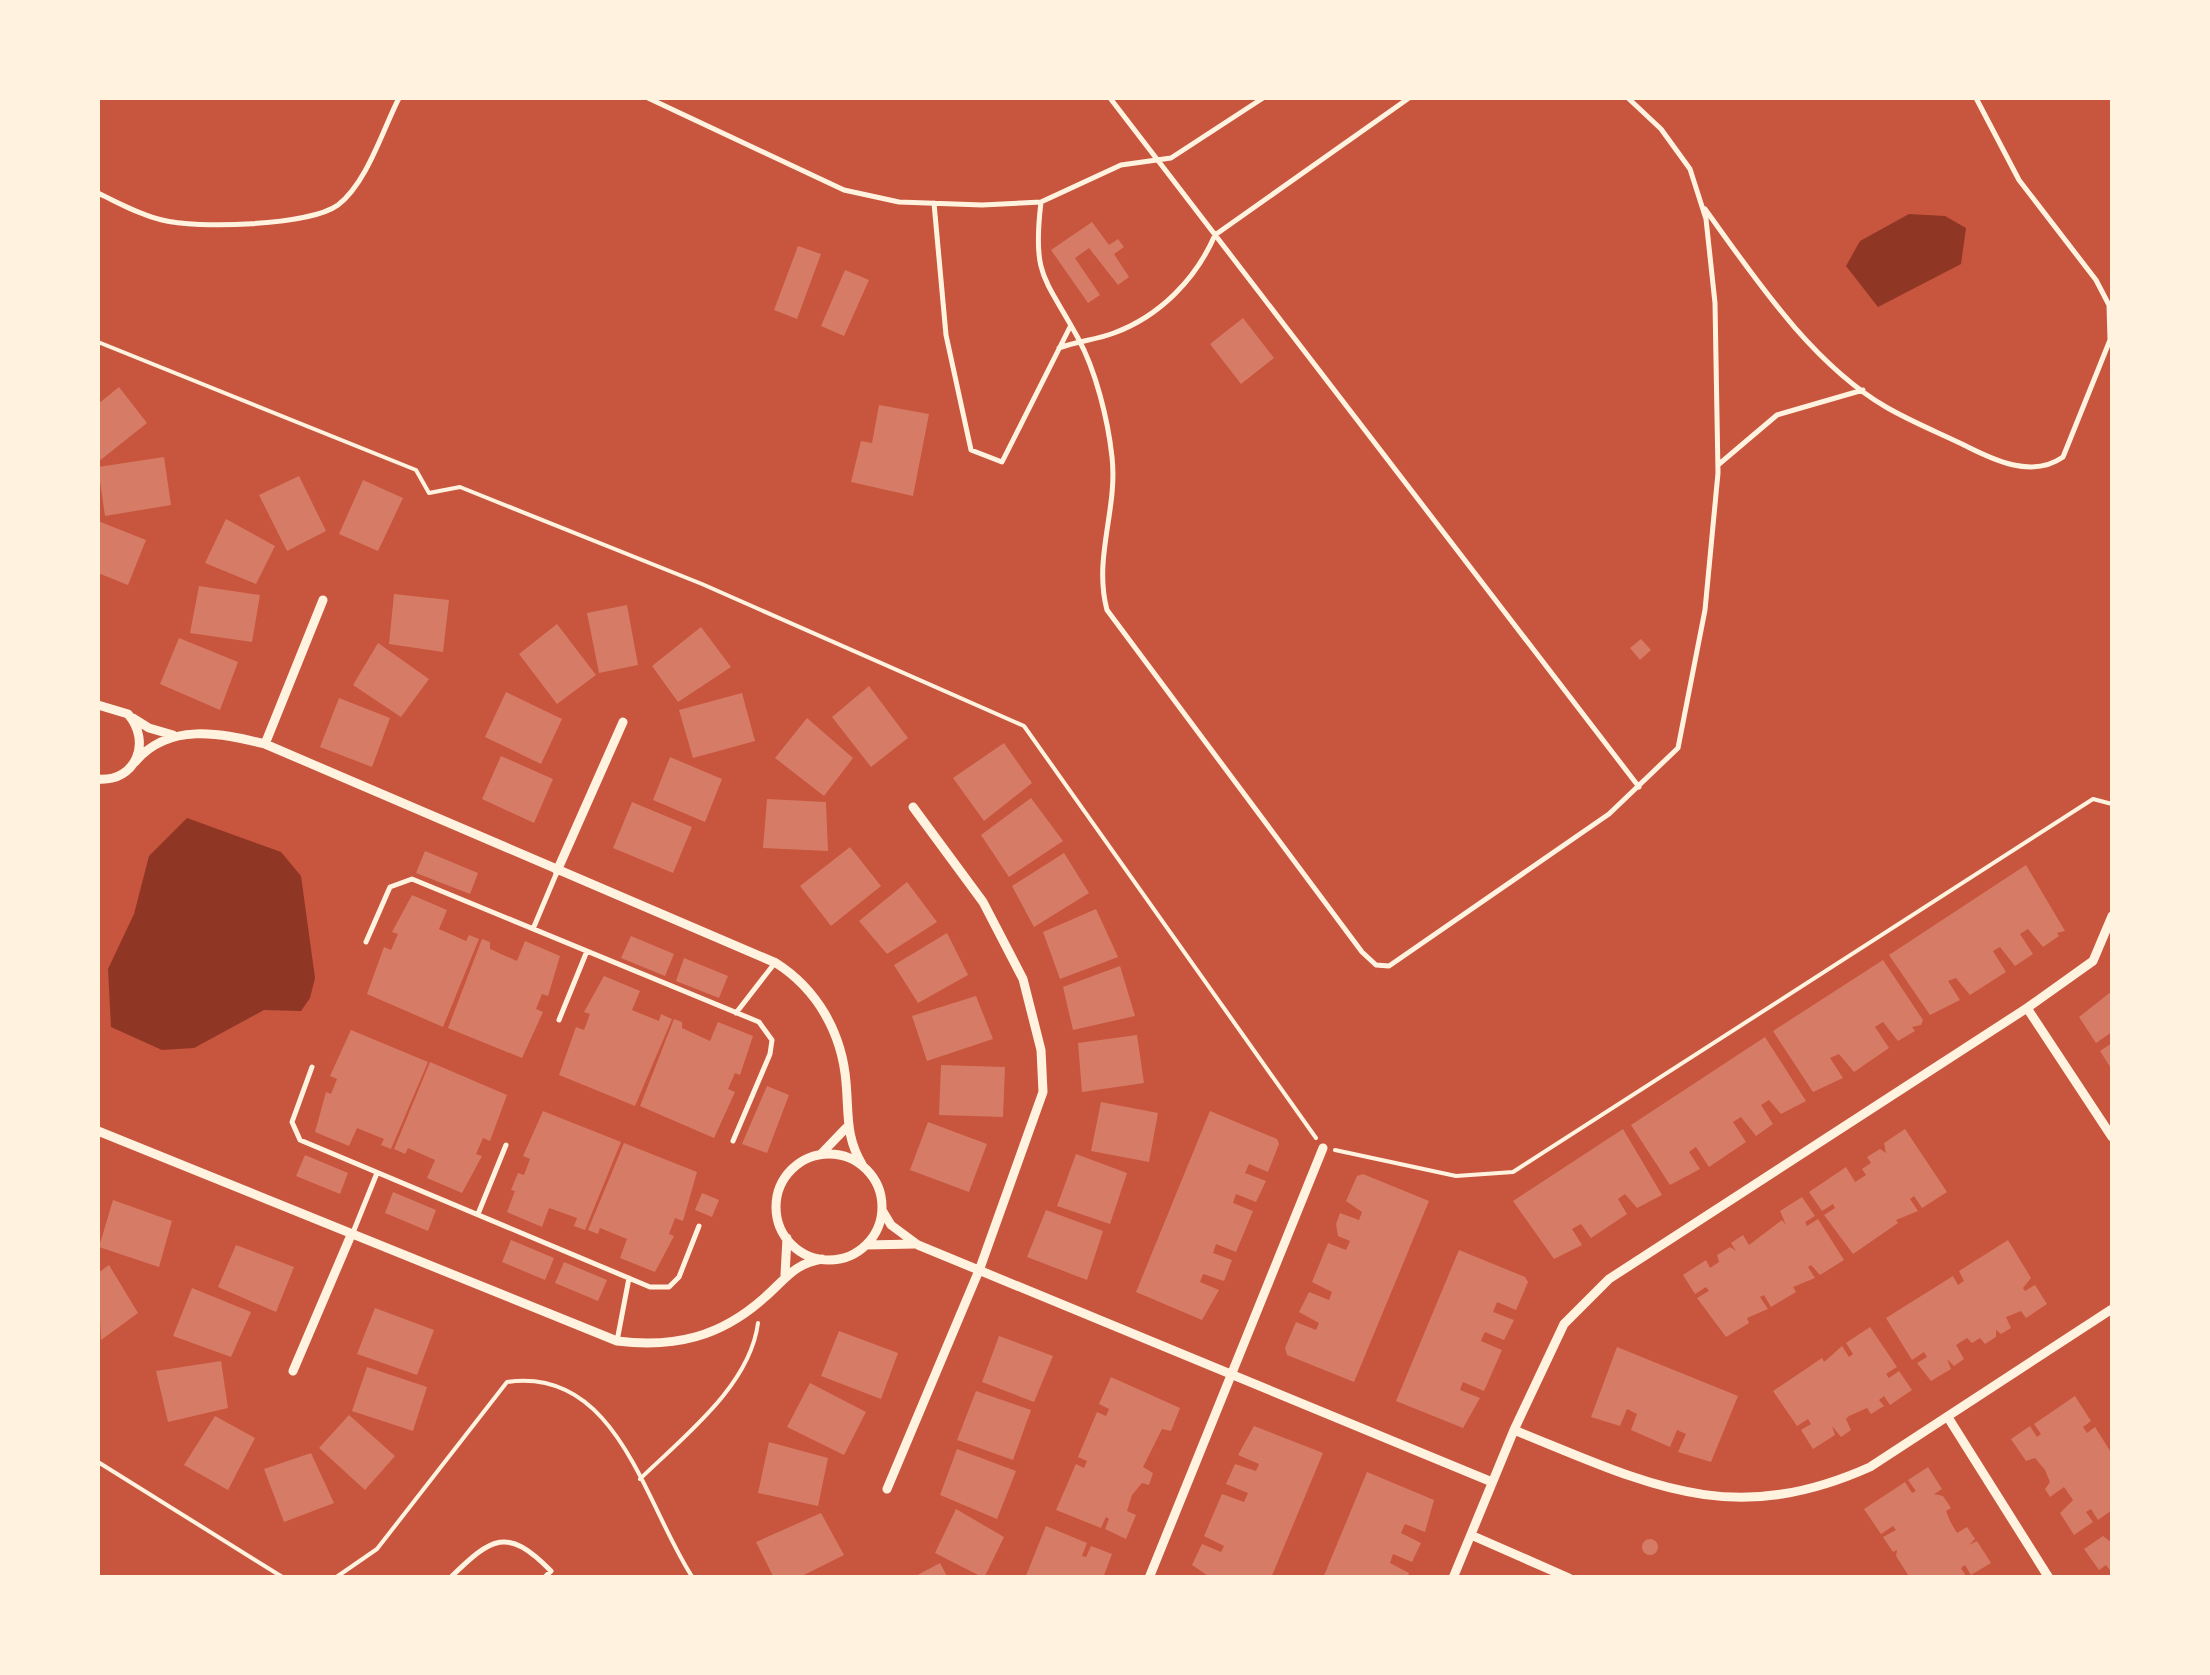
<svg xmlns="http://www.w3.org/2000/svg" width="2210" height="1675" font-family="Raleway,sans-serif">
<rect width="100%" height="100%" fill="#c8553d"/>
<!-- water -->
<path fill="#8f3625" d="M1909 214 1945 216 1966 228 1961 264 1878 307 1846 266 1860 241Z
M187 818 281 852 301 876 315 978 310 998 301 1011 264 1010 194 1048 162 1050 111 1027 108 969 134 914 149 856Z"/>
<!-- building -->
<path fill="#d67c66" d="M1092 222 1109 245 1118 239 1124 247 1114 254 1129 277 1118 285 1089 248 1075 258 1100 295 1088 303 1051 250Z
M798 246 821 254 797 319 774 310Z
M845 270 869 280 844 336 821 326Z
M1243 318 1274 358 1241 384 1210 344Z
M119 387 147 423 98 462V404Z
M879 405 929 414 913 496 851 482 861 441 872 443Z
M164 457 171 505 105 516 98 467Z
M299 476 326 531 287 551 259 495Z
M363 480 403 498 378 551 339 534Z
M226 519 275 546 256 584 205 563Z
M98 521 146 540 128 585 98 573Z
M199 586 260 595 252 642 190 633Z
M394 594 449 600 443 652 389 644Z
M627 605 638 665 599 673 587 613Z
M557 624 596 675 557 704 519 654Z
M701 627 731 667 678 702 652 666Z
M179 638 238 662 220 710 160 684Z
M1641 639 1651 650 1640 660 1630 648Z
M378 643 429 679 401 717 353 685Z
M869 686 908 738 871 767 832 717Z
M506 692 562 719 541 764 485 737Z
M742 693 755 741 693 758 679 710Z
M339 698 390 718 372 767 320 747Z
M807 718 853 758 824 796 775 758Z
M1004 743 1032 783 984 821 953 778Z
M501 756 553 779 534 823 482 799Z
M670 757 722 779 705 822 653 800Z
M1031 798 1063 841 1009 877 981 835Z
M767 799 826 802 828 851 763 848Z
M632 802 692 827 673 873 613 848Z
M850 847 881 886 831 926 800 886Z
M425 851 478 873 470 894 416 873Z
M1064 853 1089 893 1034 927 1012 886Z
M2026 865 2065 931 2057 933 2059 936 2043 947 2028 929 2020 934 2033 954 2015 966 2000 947 1993 951 2006 972 1970 995 1956 978 1948 981 1960 1000 1930 1015 1889 955Z
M907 882 937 922 887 954 859 921Z
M412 895 447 910 439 929 466 941 469 935 479 939 443 1027 367 994 384 947 391 950 398 934 392 932Z
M1096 909 1118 957 1060 979 1043 932Z
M947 933 968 975 918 1003 894 965Z
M631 936 674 954 665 976 621 958Z
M482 939 490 942V949L517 961 525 941 560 956 548 996 542 994 536 1009 543 1012 522 1058 448 1028Z
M684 958 728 976 719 998 676 981Z
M1883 960 1923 1020 1921 1025 1912 1027 1915 1031 1898 1041 1883 1022 1875 1027 1889 1048 1854 1072 1839 1054 1830 1058 1843 1078 1813 1092 1773 1031Z
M1120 966 1135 1016 1073 1030 1063 987Z
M604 976 640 991 632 1010 659 1021 661 1014 672 1019 635 1106 559 1075 576 1027 584 1030 590 1014 584 1012Z
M2112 991V1032L2096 1043 2079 1017Z
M976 996 993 1039 927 1061 912 1016Z
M674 1019 682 1022V1028L710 1041 718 1022 753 1036 740 1075 735 1073 728 1089 735 1092 714 1138 640 1106Z
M351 1030 428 1062 391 1149 381 1145 384 1139 357 1128 349 1146 315 1132 326 1092 331 1094 337 1079 330 1076Z
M1137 1035 1144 1083 1082 1092 1078 1043Z
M1765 1037 1806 1101 1781 1114 1769 1100 1761 1105 1773 1124 1756 1136 1741 1117 1733 1122 1746 1142 1709 1167 1696 1147 1689 1152 1700 1169 1670 1185 1631 1125Z
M2112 1043V1070L2100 1051Z
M430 1062 507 1095 490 1141 483 1138 476 1154 482 1156 462 1193 427 1178 435 1160 408 1148 405 1154 394 1149Z
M941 1065 1005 1067 1003 1117 939 1115Z
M767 1086 789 1095 767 1153 742 1144Z
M1101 1102 1158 1113 1149 1162 1091 1151Z
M543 1111 621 1142 585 1230 574 1226 577 1218 549 1208 542 1227 507 1212 515 1191 511 1190 518 1173 524 1175 530 1159 523 1156Z
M1210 1111 1277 1139 1279 1144 1268 1172 1249 1164 1245 1173 1266 1181 1256 1202 1236 1194 1233 1203 1253 1211 1236 1252 1216 1244 1213 1253 1232 1260 1224 1281 1203 1274 1200 1282 1219 1290 1202 1320 1136 1292Z
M928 1122 987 1144 969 1192 910 1170Z
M1623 1129 1662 1195 1637 1208 1625 1194 1618 1199 1627 1214 1591 1238 1581 1224 1572 1229 1582 1245 1554 1259 1513 1201Z
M1905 1129 1947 1192 1922 1208 1914 1196 1910 1199 1918 1211 1896 1220 1898 1223 1853 1254 1824 1215 1835 1208 1833 1204 1822 1211 1809 1192 1846 1167 1855 1182 1866 1175 1862 1169 1871 1163 1867 1157 1880 1149 1886 1153 1884 1143Z
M624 1143 697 1172 683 1221 675 1218 669 1234 674 1236 655 1272 620 1258 627 1239 600 1228 598 1234 588 1230Z
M1076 1154 1127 1173 1110 1224 1057 1206Z
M305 1155 348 1173 340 1194 296 1176Z
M1363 1174 1429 1201 1354 1382 1287 1355 1285 1348 1296 1322 1316 1330 1319 1323 1299 1312 1309 1292 1329 1300 1332 1292 1312 1282 1328 1243 1346 1250 1350 1241 1338 1236 1336 1224 1340 1213 1359 1220 1362 1212 1346 1201 1357 1176Z
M393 1192 436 1210 428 1231 385 1213Z
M702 1193 719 1200 712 1217 695 1210Z
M1802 1197 1815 1216 1805 1222 1807 1226 1818 1219 1844 1260 1820 1275 1811 1265 1808 1267 1815 1278 1793 1287 1796 1292 1771 1307 1764 1295 1760 1297 1768 1309 1747 1318 1749 1323 1726 1337 1697 1298 1709 1291 1706 1287 1695 1294 1683 1275 1706 1260 1710 1268 1719 1262 1717 1255 1730 1247 1736 1251 1731 1243 1743 1235 1749 1245 1782 1220 1786 1225 1780 1211Z
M113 1200 172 1221 159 1267 99 1247Z
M1046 1210 1103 1231 1087 1280 1027 1257Z
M511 1240 554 1258 545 1280 502 1262Z
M2008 1240 2031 1278 2023 1288 2025 1291 2035 1285 2047 1304 2026 1318 2021 1311 2006 1317 2011 1328 2001 1334 1996 1330V1337L1985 1344 1980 1338 1972 1343 1967 1338 1956 1345 1964 1359 1954 1366 1947 1359 1951 1369 1931 1381 1917 1363 1927 1357 1924 1352 1912 1360 1886 1318 1953 1276 1958 1285 1964 1281 1959 1271Z
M236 1245 294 1267 276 1312 218 1287Z
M1459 1250 1525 1277 1528 1282 1516 1310 1497 1302 1493 1312 1514 1320 1504 1340 1485 1332 1483 1336 1481 1341 1502 1350 1484 1391 1463 1382 1460 1390 1480 1398 1463 1428 1396 1401Z
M564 1262 607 1280 598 1301 555 1283Z
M109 1265 138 1313 101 1340 98 1273Z
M192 1288 251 1312 231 1357 173 1336Z
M375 1308 434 1330 417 1375 357 1354Z
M1870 1327 1897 1367 1886 1374 1889 1378 1899 1371 1912 1390 1890 1405 1884 1396 1879 1400 1884 1406 1871 1414 1867 1408 1849 1416 1846 1419 1851 1430 1841 1437 1832 1426 1835 1435 1813 1449 1801 1430 1811 1424 1808 1419 1797 1426 1773 1391 1822 1358 1824 1362 1842 1346 1849 1357 1853 1354 1846 1343Z
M839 1331 898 1353 881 1399 821 1376Z
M999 1336 1053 1356 1034 1402 982 1382Z
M1617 1347 1738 1396 1711 1462 1678 1452 1686 1434 1677 1430 1670 1447 1631 1430 1637 1414 1627 1409 1620 1426 1591 1417Z
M221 1361 228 1408 168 1422 156 1371Z
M367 1367 427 1387 413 1431 352 1411Z
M1111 1377 1180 1408 1171 1431 1162 1429 1143 1467 1153 1473 1149 1485 1142 1483 1132 1495 1127 1511 1136 1515 1126 1539 1105 1529 1109 1519 1106 1517 1101 1528 1056 1510 1076 1464 1084 1468 1087 1461 1078 1457 1097 1412 1106 1416 1109 1409 1099 1404Z
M810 1383 866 1412 844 1455 787 1427Z
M976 1391 1031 1410 1013 1460 957 1440Z
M2075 1396 2091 1421 2083 1427 2087 1433 2095 1427 2112 1454V1510L2098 1520 2091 1509 2086 1512 2093 1522 2074 1535 2060 1513 2073 1500 2064 1487 2050 1497 2045 1489 2050 1482 2045 1470 2035 1458 2026 1461 2011 1439 2030 1426 2037 1437 2041 1434 2034 1424Z
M349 1415 395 1456 365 1490 319 1448Z
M215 1416 255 1438 228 1490 184 1465Z
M1254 1426 1323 1453 1271 1578H1211L1192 1565 1202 1544 1221 1552 1224 1546 1204 1536 1222 1494 1244 1502 1248 1493 1226 1484 1235 1464 1256 1471 1259 1464 1238 1455Z
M769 1442 828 1458 818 1506 758 1493Z
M957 1449 1016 1471 997 1519 940 1495Z
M311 1453 334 1503 284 1522 264 1469Z
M1928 1467 1942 1489 1934 1494 1943 1496 1951 1508 1946 1511 1950 1521 1957 1533 1967 1527 1975 1539 1969 1545 1977 1541 1991 1563 1971 1575 1965 1565 1961 1568 1967 1578H1910L1896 1556 1897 1550 1893 1552 1883 1537 1896 1530 1893 1526 1881 1534 1864 1509 1905 1482 1912 1493 1916 1491 1908 1480Z
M1367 1472 1434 1500 1425 1532 1405 1524 1401 1533 1421 1543 1412 1562 1393 1554 1390 1563 1409 1573 1407 1578H1323Z
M956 1509 1004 1537 984 1578 935 1553Z
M821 1513 844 1555 798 1578H774L756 1542Z
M1046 1526 1087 1543 1082 1556 1086 1557 1091 1546 1112 1554 1103 1578H1025Z
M2103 1536 2112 1543V1573L2106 1565 2099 1570 2084 1549Z
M1642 1547a8 8 0 1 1 16 0a8 8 0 1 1-16 0Z
M940 1563 948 1578H912Z"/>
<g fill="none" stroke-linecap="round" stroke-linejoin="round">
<!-- path -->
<path stroke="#fff3e0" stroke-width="4" d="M98 342 416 470 429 493 460 487 702 584 1024 726 1316 1138
M1335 1150 1456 1176 1513 1172 2093 799 2112 804
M98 1462 284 1578
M640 1479C683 1437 750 1386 758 1323
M335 1578 377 1549 507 1382C618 1366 645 1506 693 1578"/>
<!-- service -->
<path stroke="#fff3e0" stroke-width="5" d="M648 98 844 190 899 202 982 205 1041 202 1121 165 1171 158 1263 98
M1110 98 1639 787
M98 193C119 203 138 214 162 220 196 229 309 226 338 205 367 183 383 129 399 98
M1041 202C1032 277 1045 277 1078 338 1096 371 1108 420 1112 457 1118 509 1093 558 1107 610L1362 952 1376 965 1389 966 1609 814 1678 748 1705 610 1718 473 1715 303 1706 219 1690 169 1661 129 1628 98
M934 203 946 335 971 450 1002 462 1070 327
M1705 209C1755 278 1811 363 1886 407 1910 421 1937 432 1962 444 1993 460 2032 479 2063 457L2110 340 2109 305 2096 280 2019 180 1976 98
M1059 348C1077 341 1096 340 1114 333 1160 316 1196 279 1215 235L1409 98
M1718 465 1777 415 1863 390
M533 929 557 872
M366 942 390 887 412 879 759 1022 772 1040 770 1054 733 1141
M736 1013 774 964
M559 1020 587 951
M312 1067 292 1122 300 1140 650 1287H669L679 1277 699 1226
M478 1214 506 1145
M352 1235 377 1173
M617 1341 629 1278
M450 1578C492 1537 507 1526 551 1571L544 1578"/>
<!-- minor -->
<path stroke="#fff3e0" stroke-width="9" d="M98 705 128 714C152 742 136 782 98 779
M133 718 149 728 173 735
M265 744 323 600
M135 762C169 722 220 733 265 744L776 963C817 989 842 1033 846 1082 849 1114 845 1137 863 1166
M557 871 623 722
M2027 1008 2112 1137
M98 1131 617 1341C675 1348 720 1337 764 1298 785 1280 793 1264 822 1259
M821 1154 846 1128
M776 1207a53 53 0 1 1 106 0a53 53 0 1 1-106 0Z
M882 1210 891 1225 918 1245 1492 1482
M866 1245 915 1244
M785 1275 787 1238
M293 1371 351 1235
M1949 1419 2049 1578
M1514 1430C1646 1483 1729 1530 1870 1467L2112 1309
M887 1489 980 1268 1043 1092 1041 1050 1023 979 983 902 913 807
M1471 1535 1569 1578
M1149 1578 1323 1148
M1453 1578 1514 1430 1564 1324 1609 1279 2027 1008 2093 961 2112 916"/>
</g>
<!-- border -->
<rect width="2210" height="1675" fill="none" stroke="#fff3e0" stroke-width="200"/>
</svg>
